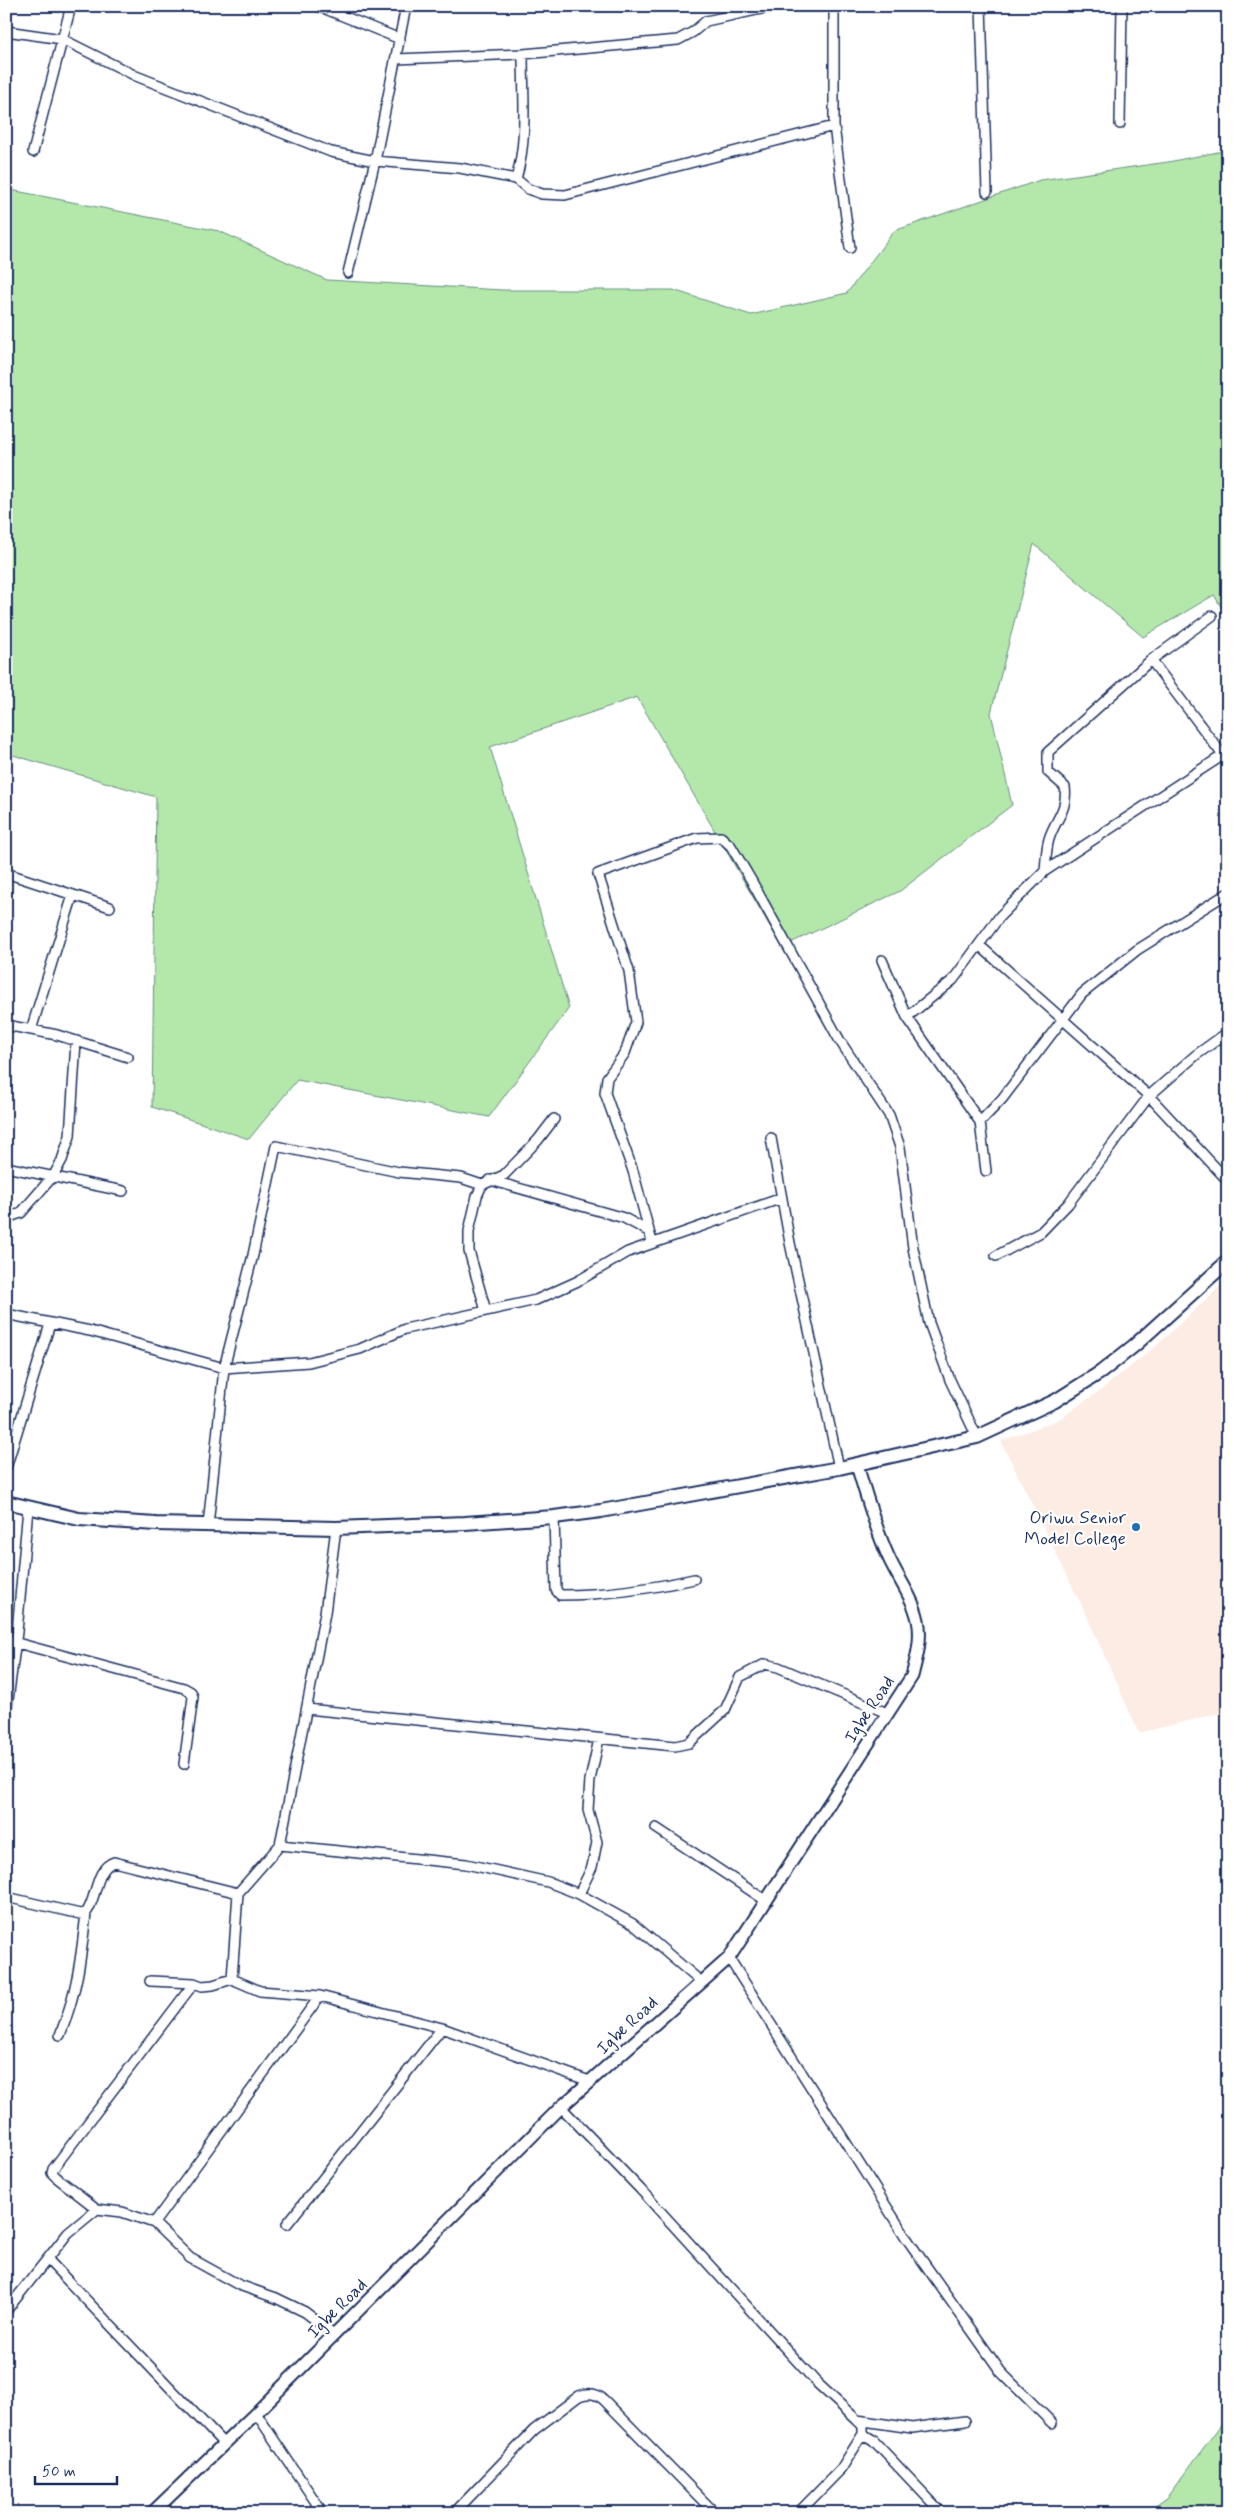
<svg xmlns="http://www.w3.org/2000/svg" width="1234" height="2519" font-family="Mynerve,sans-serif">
<rect width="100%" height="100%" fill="#fff"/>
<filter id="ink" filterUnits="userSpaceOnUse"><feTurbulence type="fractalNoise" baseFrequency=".02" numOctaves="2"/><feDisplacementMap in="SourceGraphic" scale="10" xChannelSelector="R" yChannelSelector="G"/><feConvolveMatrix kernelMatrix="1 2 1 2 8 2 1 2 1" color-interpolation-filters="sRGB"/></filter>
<g filter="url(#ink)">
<!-- built -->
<path fill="#fcece4" d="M1228 1279V1711L1139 1733 1086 1614 1001 1441 1058 1420 1101 1390 1156 1346Z"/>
<!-- green -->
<path fill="#b4e8aa" stroke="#688c84" d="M1228 150V618L1214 595 1143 637 1034 544 991 713 1012 805 900 891 782 947 637 697 490 747 569 1008 489 1117 297 1080 249 1139 152 1107 156 797 6 753V189L219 231 327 280 502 290H673L751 315 847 293 894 231 1040 180 1168 162Z
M1228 2415V2513H1145L1167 2497Z"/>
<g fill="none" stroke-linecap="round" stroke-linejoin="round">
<!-- minor casing -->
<g stroke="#1b2f5e" stroke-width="12">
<path id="minor" d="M318 6 400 39
M834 6V126L850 248
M981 6 987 192
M6 31 62 39 136 76 331 152 375 161 460 168 516 179 528 189 542 194 565 195 834 126
M396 59 523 54 678 40 693 32 706 21 775 6
M1120 124 1122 6
M33 152 71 6
M516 179C528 139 523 95 523 54
M348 273 375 161 406 6
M1151 660 1228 762
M1045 871C1046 861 1046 849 1049 839 1055 819 1068 811 1065 787L1048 772V752L1151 660 1212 616
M6 873 110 907
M979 945 1149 1096 1228 1181
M882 960 907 1017
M6 1025 57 1035 128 1057
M31 1030 73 895
M980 1122 1002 1099 1082 994 1137 950 1228 893
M771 1138 790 1243 839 1468
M6 1167 123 1191
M986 1171 980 1122 907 1017 953 980 1000 916 1045 871 1228 752
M490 1180 624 1218 648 1231
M6 1218 21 1213 54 1175 62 1160 70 1136 76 1041
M652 1242 633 1171 605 1093 607 1078 625 1053 636 1022 629 971 598 874 697 838 721 837 731 846 751 880 840 1041 889 1115 900 1147 913 1248 929 1323 950 1380 977 1437
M996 1256 1041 1232 1068 1204 1149 1096 1196 1055 1228 1032
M6 1289V1314
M486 1311 469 1251V1231L477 1196 482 1185 504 1175 538 1140 554 1119
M6 1314 90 1331 224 1368 309 1362 360 1349 405 1329 536 1300 578 1281 628 1252 782 1198
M6 1468 50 1324
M554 1517 556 1590 560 1595C607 1595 649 1589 694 1579
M208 1526 224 1368 253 1255 276 1146 399 1172 461 1178 482 1185
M6 1640 184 1688 191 1692 193 1697 184 1764
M307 1709 675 1746 689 1743 725 1710 740 1677 765 1664 778 1667 887 1713
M6 1715 17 1632 28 1508
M656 1828 765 1900
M280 1845 466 1864 548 1882 579 1894 633 1924 700 1981
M579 1894 592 1867 597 1842 588 1810 590 1780 599 1739
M6 1897 80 1914 86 1913C97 1899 95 1868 114 1862L238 1893
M729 1958 907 2239 1001 2372 1052 2423
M232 1979 238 1893 280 1845 325 1613 336 1528
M150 1981 194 1983 202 1986 213 1985 232 1979 260 1991 320 1996 442 2028 592 2082
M60 2035C77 1992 81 1959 86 1913
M561 2107 640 2189 817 2383 857 2420 863 2426V2434L873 2440 942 2513
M97 2209 56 2177 52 2173 53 2169 194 1983
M154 2223 320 1996
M287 2224 442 2028
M48 2260 224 2444
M6 2311 68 2233 97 2209 122 2212 154 2223 190 2258 239 2285 276 2298 305 2312 335 2335
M256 2413 323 2513
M857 2420 912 2428 965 2421
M454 2513 534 2430 579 2396C589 2392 597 2393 605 2401L715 2513
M798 2513 841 2469 863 2434"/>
</g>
<!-- tertiary casing -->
<g stroke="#1b2f5e" stroke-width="15">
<path id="tertiary" d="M152 2513 256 2413 561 2107 729 1958 912 1676C916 1660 921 1643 919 1626 916 1601 898 1579 888 1556 875 1527 866 1495 857 1465"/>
</g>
<!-- secondary casing -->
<g stroke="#1b2f5e" stroke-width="16">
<path id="secondary" d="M6 1502 79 1519 156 1524 336 1528 465 1523 554 1517 601 1511 839 1468 977 1437 1055 1401 1101 1372 1135 1345 1228 1261"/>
</g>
<!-- minor -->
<use href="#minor" stroke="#fff" stroke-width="9"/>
<!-- tertiary -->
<use href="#tertiary" stroke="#fff" stroke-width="11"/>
<!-- secondary -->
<use href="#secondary" stroke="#fff" stroke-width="12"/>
</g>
</g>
<!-- markers -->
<circle fill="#1f6fb2" stroke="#fff" stroke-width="2" cx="1136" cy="1527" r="5"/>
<g text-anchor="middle" stroke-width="4.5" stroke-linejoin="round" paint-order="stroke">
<!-- poi labels -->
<g font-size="18" fill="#1b2f5e" stroke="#fff" text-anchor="end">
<text x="1126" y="1523">Oriwu Senior<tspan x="1126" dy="21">Model College</tspan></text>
</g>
<!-- street labels -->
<g font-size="18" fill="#1b2f5e" stroke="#fff">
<text transform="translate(869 1709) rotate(-57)" y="6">Igbe Road</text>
<text transform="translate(627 2025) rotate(-43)" y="6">Igbe Road</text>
<text transform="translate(337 2308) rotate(-45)" y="6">Igbe Road</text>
</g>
</g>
<!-- margin -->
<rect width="1234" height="2519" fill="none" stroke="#fff" stroke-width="25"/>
<rect x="12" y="12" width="1209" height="2494" fill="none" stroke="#1b2f5e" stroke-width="2" filter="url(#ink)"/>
<!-- scale -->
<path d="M35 2476v8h82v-8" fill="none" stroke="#1b2f5e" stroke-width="2.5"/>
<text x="42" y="2476" font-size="15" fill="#1b2f5e" stroke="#ffffff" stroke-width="4" paint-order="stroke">50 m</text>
</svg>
